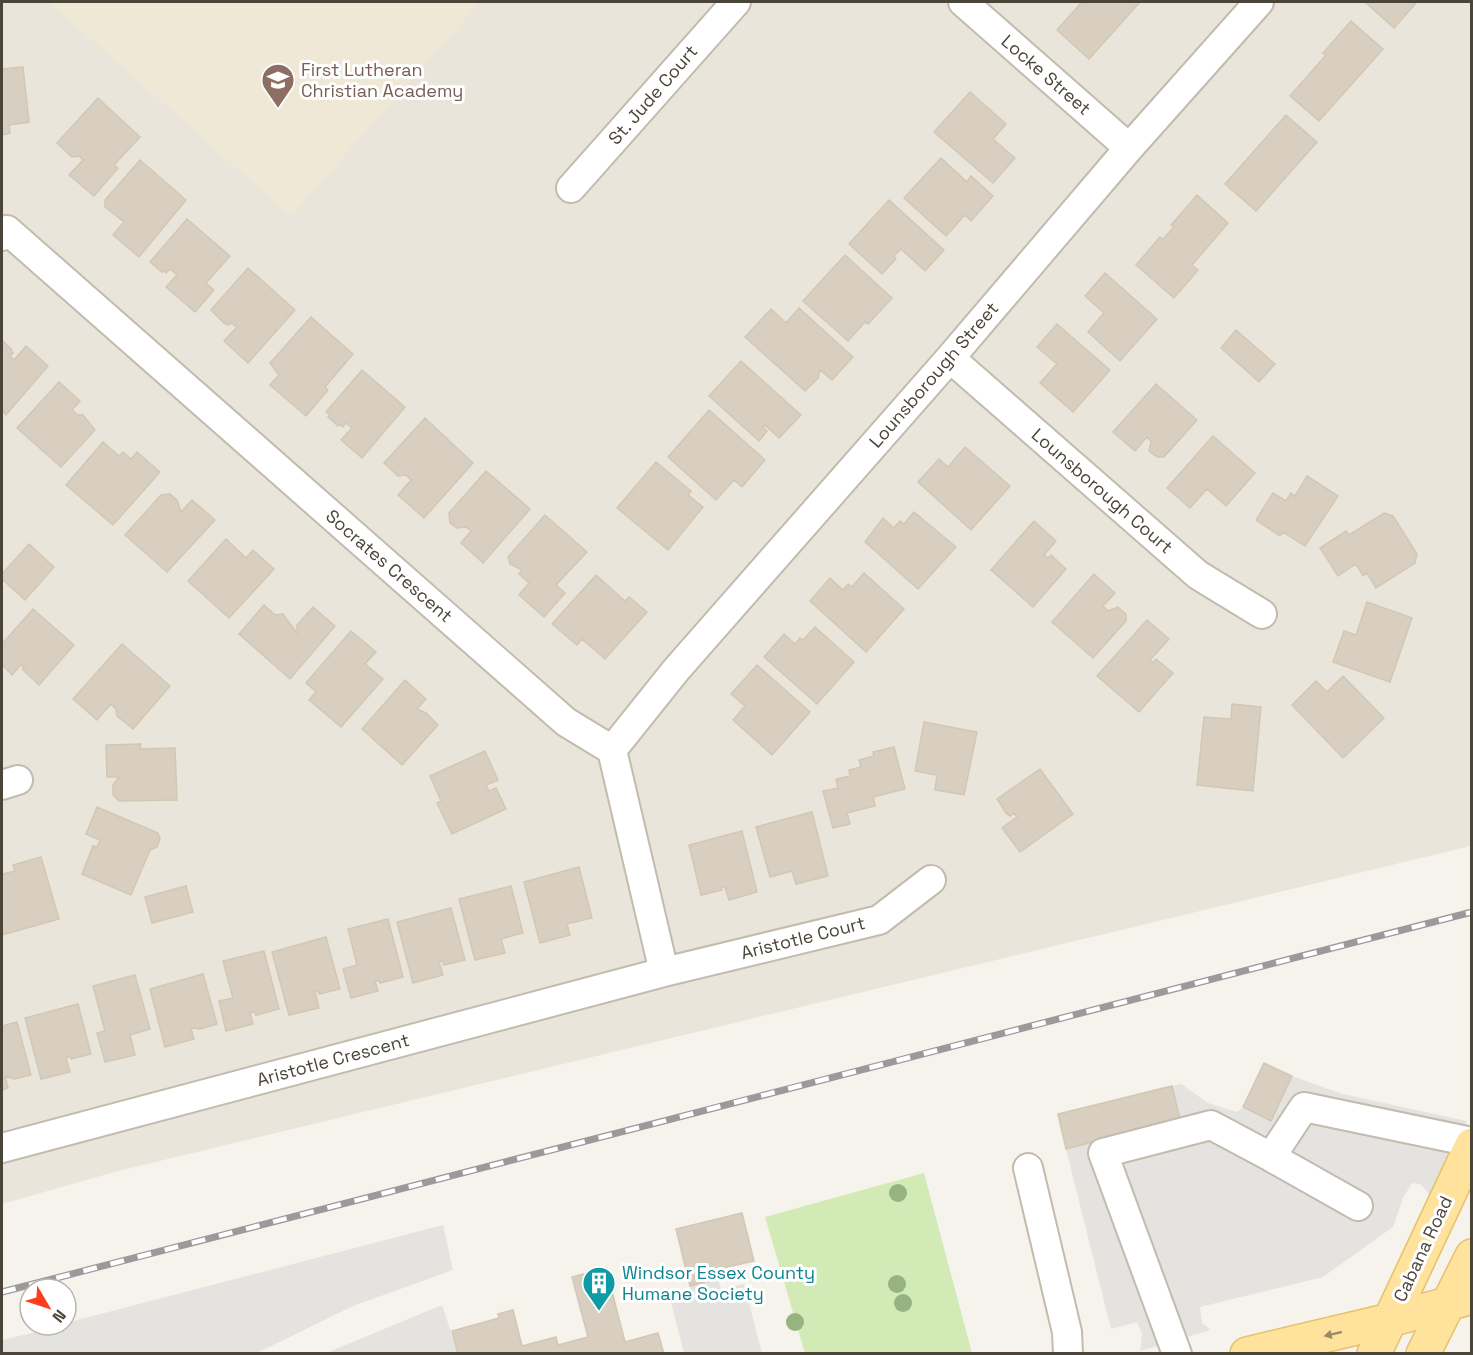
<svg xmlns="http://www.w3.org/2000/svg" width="1473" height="1355" font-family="'Space Grotesk',sans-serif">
<rect width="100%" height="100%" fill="#f6f3ec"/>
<!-- residential -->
<path fill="#eae5da" d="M2 2H1471V846L118 1171 2 1204Z"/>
<!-- education -->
<path fill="#efe8d6" d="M49 2H480L291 216Z"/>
<!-- green -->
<path fill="#d2eab5" d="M924 1173 972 1353H805L765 1217Z"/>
<!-- parking -->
<path fill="#e5e3e0" d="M1292 1076 1343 1094 1467 1121 1430 1195 1420 1184 1412 1183 1403 1198 1393 1227 1323 1277 1200 1307 1202 1323 1211 1330 1140 1351 1142 1334 1137 1322 1111 1329 1066 1149 1179 1119 1172 1086 1181 1084 1208 1103 1237 1112 1243 1107 1271 1121Z
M443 1225 453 1270 353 1306 257 1353H2V1340L66 1325V1323Z
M718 1279 721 1289 744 1284 762 1353H684L671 1302 690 1297V1286Z
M442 1305 458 1353H331V1351Z"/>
<!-- building -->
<path fill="#d8cfc1" stroke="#d3c7b4" stroke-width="1.5" d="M1082 2H1140L1089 59 1057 30Z
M1365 2H1417L1394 28Z
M1351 21 1383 49 1319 121 1290 96 1326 55 1323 53Z
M23 67 29 122 9 125 10 133 2 135V69Z
M970 92 1006 124 993 139 1015 158 993 183 934 132Z
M98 98 140 137 114 165 118 168 94 196 69 175 83 160 79 156 72 157 57 143Z
M1286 115 1317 142 1256 211 1225 184Z
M941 158 967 182 971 176 993 196 971 221 965 215 946 236 904 198Z
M140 160 186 200 139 257 113 235 124 222 105 207V200Z
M1197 195 1228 223 1192 265 1198 270 1174 298 1136 265 1160 237 1163 239 1174 227 1171 225Z
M889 200 944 250 925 271 901 249 894 256 896 259 882 274 849 244Z
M187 219 230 256 206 283 214 290 195 312 166 287 177 275 170 269 166 273 163 270 162 272 150 262Z
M845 255 892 298 868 324 865 322 848 341 803 301Z
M248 268 295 310 248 363 224 341 237 327 231 323 229 325 224 323 211 310Z
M1105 273 1157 319 1120 361 1088 332 1104 313 1085 296Z
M799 308 853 357 832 380 820 370 818 378 805 391 745 337 771 309 786 323Z
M311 317 353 354 325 387 328 390 306 416 270 385 279 375 270 363Z
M1057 324 1110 370 1073 412 1040 383 1057 364 1037 347Z
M1236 330 1275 364 1259 382 1221 348Z
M2 340 11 349 13 353 10 356 14 360 26 346 48 366 6 415 2 411Z
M741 361 801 415 779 438 765 425 763 427 767 431 759 441 709 396Z
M362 370 405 407 362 458 341 440 352 428 346 423 343 427 339 424 338 426 328 417 330 415 326 412Z
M59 382 80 401 72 410 78 415H83L95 430 61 467 17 428Z
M1156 384 1197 420 1164 457H1157L1149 451 1151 441 1147 437 1135 451 1113 432Z
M709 410 765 460 742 487 734 480 716 500 668 457Z
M425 418 473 463 424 518 398 495 411 480 406 475 398 476 384 463Z
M1213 436 1255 473 1226 506 1207 489 1190 508 1167 488Z
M103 442 119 456 123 452 131 459 137 452 160 472 113 525 66 485Z
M965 447 1010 486 971 530 918 482 939 459 948 467Z
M656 462 691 491 688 495 703 507 668 550 617 508Z
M486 471 530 509 483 563 461 543 471 531 466 527 457 528 450 523 449 513Z
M1307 476 1338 496 1305 546 1283 532 1280 536 1256 520 1273 493 1286 501 1291 493 1295 496Z
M170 494 177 500 181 512 192 500 215 520 167 572 125 535 161 495Z
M914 512 956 547 918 589 865 542 883 518 894 528 900 521 904 524Z
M1384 513 1393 516 1417 554 1415 563 1376 588 1367 573 1363 576 1356 564 1338 576 1320 548 1346 531 1349 535Z
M545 515 587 552 556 585 565 593 544 617 519 595 529 583 519 574 522 570 510 564 508 557Z
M1034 521 1056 541 1044 555 1048 558 1051 555 1066 569 1033 607 991 570Z
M226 539 246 558 253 550 274 569 229 618 188 581Z
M29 544 54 567 25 600 2 579V574Z
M864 573 904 609 866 652 810 601 830 578 843 590 848 584 852 587Z
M1094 574 1115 593 1103 606 1108 611 1118 607 1126 614V621L1093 658 1052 622Z
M596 575 625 601 629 597 647 612 605 659 582 639 577 645 552 624Z
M1367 602 1412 618 1390 682 1333 662 1344 631 1356 635Z
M264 605 275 615 283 614 297 633V625L313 607 335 626 290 679 239 634Z
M33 609 74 645 39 685 22 669 24 667 21 665 12 675 2 665V644Z
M1147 620 1169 639 1150 660 1153 663 1156 659 1173 673 1139 712 1097 676Z
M815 627 854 662 817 704 764 657 784 634 795 644 800 638 803 640Z
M351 631 376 652 365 664 383 679 341 727 309 700 316 692 306 683Z
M122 644 170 686 133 729 117 716 116 709 111 704 97 720 73 699Z
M757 665 810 712 772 755 733 720 745 706 731 694Z
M1343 676 1384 718 1343 758 1292 705 1316 681 1327 692Z
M405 680 426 699 417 709 426 713 438 725 402 765 362 729Z
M1232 704 1261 707 1253 791 1197 785 1204 717 1231 719Z
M924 722 977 732 964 795 935 790 937 775 915 771Z
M141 744 140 749 175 748 177 800 119 801 113 795V785L119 777H107L106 745Z
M894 747 905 789 873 797 875 806 847 813 850 824 833 828 823 791 838 788 836 779 850 776 849 770 861 767 859 760 874 756 873 752Z
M485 751 498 780 486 785 489 791 496 788 506 809 452 834 437 803 441 801 430 776Z
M1040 769 1073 814 1020 852 1002 828 1017 817 1014 813 1010 816 1006 813 997 799Z
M97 807 158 833 160 839 157 847 150 850 131 895 82 874 93 846 97 847 100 840 86 834Z
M812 812 828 876 796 884 792 871 770 877 756 827Z
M742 831 757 892 729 900 725 887H721L722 890 701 895 689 845Z
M41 857 59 919 2 935V874L15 871 13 865Z
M579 867 592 918 567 924 570 935 540 943 524 882Z
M186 886 193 912 152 923 145 897Z
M511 886 523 933 501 939 505 953 475 960 459 899Z
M451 908 465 960 444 965 443 961 439 962 443 975 413 983 397 922Z
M388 919 403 977 380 983 379 980 375 982 378 991 351 998 343 969 357 965 348 929Z
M326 937 340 989 319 994 318 991 315 992 319 1008 289 1015 272 952Z
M264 951 279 1009 256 1015 255 1012 250 1013 253 1024 226 1031 219 1001 233 998 223 961Z
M203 974 217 1024 200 1029 191 1028 194 1039 165 1047 150 989Z
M135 975 150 1029 130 1035 135 1055 105 1062 97 1033 105 1031 93 986Z
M78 1004 91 1054 71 1059 70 1056 66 1058 70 1072 41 1079 25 1018Z
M17 1022 31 1075 14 1079 5 1076 8 1088 2 1090V1026Z
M1264 1063 1292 1076 1271 1121 1243 1107Z
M1172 1086 1180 1119 1066 1149 1058 1114Z
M742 1213 754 1261 723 1268 725 1277 690 1286 676 1229Z
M606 1268 625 1342 658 1333 664 1354H458L452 1331 499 1318 498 1314 513 1310 522 1346 556 1337 558 1345 588 1337 572 1277Z"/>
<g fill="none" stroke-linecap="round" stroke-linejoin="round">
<!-- minor casing -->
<g stroke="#c2bbae" stroke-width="32">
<path id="minor" d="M963 2 1129 148
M571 188 736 2
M2 236 7 230 566 722 612 750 664 972
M950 358 1198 575 1262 614
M612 750 676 670 950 358 1129 148 1259 2
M2 785 18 780
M2 1148 664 972 879 920 931 880
M1271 1157 1358 1206
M1028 1168 1067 1332 1068 1354
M1177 1354 1103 1153 1211 1125 1271 1157 1304 1107 1472 1142"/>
</g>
<!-- major casing -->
<g stroke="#e6c16a" stroke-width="36">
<path id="major" d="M1247 1354 1390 1320 1472 1297
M1374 1354 1472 1145
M1423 1354 1472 1256"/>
</g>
<!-- minor -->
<use href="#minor" stroke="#fff" stroke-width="28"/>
<!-- major -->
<use href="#major" stroke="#ffe39c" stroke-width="33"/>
<!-- rail casing -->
<g stroke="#9a9a9a" stroke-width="7">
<path id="rail" d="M2 1292 1472 912"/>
</g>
<!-- rail -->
<use href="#rail" stroke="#fff" stroke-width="4.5" stroke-dasharray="14" stroke-linecap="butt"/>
</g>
<!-- trees -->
<g fill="#97b381">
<circle cx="898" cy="1193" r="9"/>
<circle cx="897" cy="1284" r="9"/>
<circle cx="903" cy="1303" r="9"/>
<circle cx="795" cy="1322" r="9"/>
</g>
<!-- one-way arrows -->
<defs><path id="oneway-solid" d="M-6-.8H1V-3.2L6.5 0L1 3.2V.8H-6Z" transform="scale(1.5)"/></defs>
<use fill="#9c8c66" href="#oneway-solid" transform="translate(1333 1334) rotate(167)"/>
<!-- icons -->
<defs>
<g id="school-pin" transform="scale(1.725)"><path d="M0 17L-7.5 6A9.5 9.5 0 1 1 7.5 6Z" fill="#8d6e63" stroke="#fff"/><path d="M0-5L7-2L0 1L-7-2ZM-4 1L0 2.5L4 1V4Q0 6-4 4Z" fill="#fff"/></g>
<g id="building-pin" transform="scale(1.725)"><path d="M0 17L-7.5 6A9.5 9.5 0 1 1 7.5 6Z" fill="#0f9aa8" stroke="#fff"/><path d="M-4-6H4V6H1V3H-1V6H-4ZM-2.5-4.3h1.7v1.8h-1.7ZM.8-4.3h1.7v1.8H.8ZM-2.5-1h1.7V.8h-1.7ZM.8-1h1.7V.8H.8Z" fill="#fff"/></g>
</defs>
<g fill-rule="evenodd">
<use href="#school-pin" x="278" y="80"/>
<use href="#building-pin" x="599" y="1283"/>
</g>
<g text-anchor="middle" stroke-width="6" stroke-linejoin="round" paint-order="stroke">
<!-- education labels -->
<g font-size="18" fill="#785e54" stroke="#fff" text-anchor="start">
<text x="301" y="76">First Lutheran<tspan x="301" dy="21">Christian Academy</tspan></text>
</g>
<!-- street labels -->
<g font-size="18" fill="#4b4439" stroke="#fff">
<text transform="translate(1046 75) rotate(41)" y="6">Locke Street</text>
<text transform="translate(653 95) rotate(-49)" y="6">St. Jude Court</text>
<text transform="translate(934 375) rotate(-49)" y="6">Lounsborough Street</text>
<text transform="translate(1102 491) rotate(41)" y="6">Lounsborough Court</text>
<text transform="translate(389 566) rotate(41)" y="6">Socrates Crescent</text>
<text transform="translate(803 938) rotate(-14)" y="6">Aristotle Court</text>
<text transform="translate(333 1060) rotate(-15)" y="6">Aristotle Crescent</text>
<text transform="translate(1423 1249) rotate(-65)" y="6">Cabana Road</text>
</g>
<!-- culture labels -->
<g font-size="18" fill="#0d838f" stroke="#fff" text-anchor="start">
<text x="622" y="1279">Windsor Essex County<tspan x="622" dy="21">Humane Society</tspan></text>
</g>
</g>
<!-- border -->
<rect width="1473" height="1355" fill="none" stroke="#4b4439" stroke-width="6"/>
<!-- north arrow -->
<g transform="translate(48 1307) rotate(129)"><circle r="28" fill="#ffffff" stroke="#b7b4b0" stroke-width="1.5"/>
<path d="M0-4.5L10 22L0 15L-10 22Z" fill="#fc3f1d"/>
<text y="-9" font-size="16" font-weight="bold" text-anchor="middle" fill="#4b4439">N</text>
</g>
</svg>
